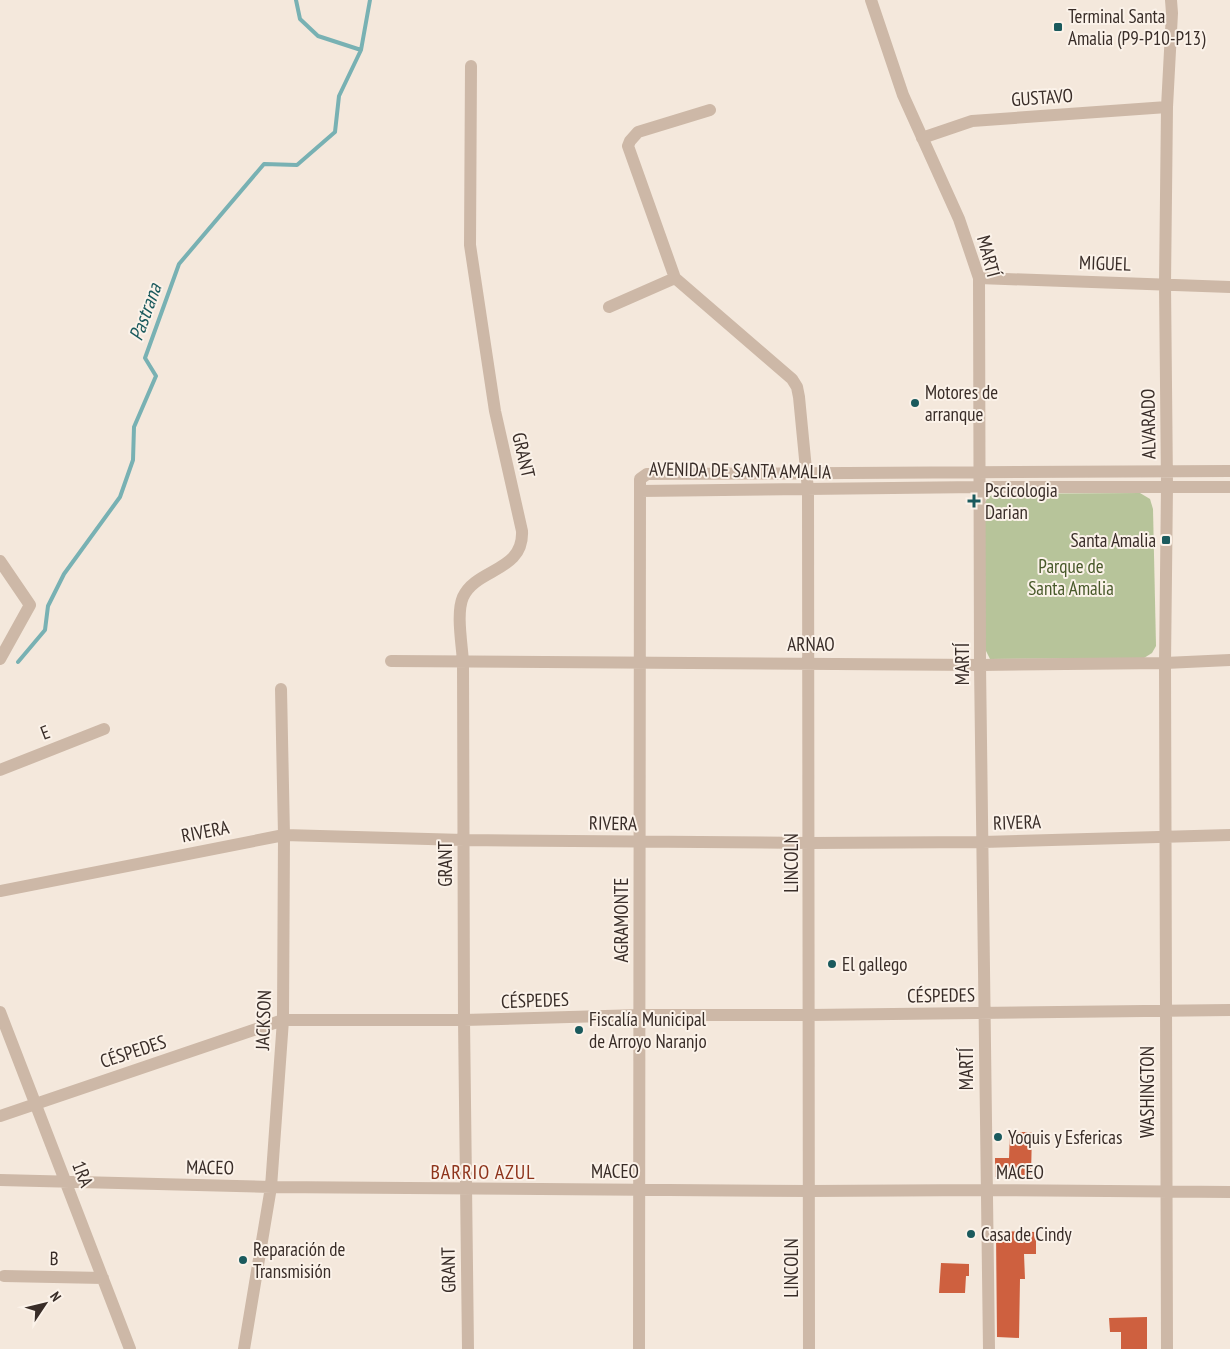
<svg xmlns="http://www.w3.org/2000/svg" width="1230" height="1349" font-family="'PT Sans Narrow',sans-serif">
<rect width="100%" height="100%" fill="#f4e8dc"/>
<!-- green -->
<path fill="#b7c49a" d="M1140 493 1150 499 1153 509 1156 646 1152 653 1144 658 990 659 984 647 983 506 988 497 995 494Z"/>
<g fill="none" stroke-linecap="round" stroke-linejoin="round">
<!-- stream -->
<path stroke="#78b1b3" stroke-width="4" d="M296 0 300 19 318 36 361 50
M18 662 45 630 48 606 64 574 120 497 133 460 134 427 156 376 145 358 179 264 264 164 297 165 335 132 339 96 361 50 370 0"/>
</g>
<!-- building -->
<path fill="#ce603f" d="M1010 1132H1032L1031 1175H1018V1177H995V1158H1009Z
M996 1231 1036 1232V1254H1024L1025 1279H1020L1019 1338 997 1337Z
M941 1263 969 1264V1276H966L965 1293H939Z
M1147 1317V1349H1121V1332H1110L1109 1318Z"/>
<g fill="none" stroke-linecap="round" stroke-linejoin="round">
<!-- minor -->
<path stroke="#cdb8a7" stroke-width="12" d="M871 0 903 95 959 219 979 278 980 665 989 1349
M710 110 638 132 630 141 628 146 675 278 792 379 797 387 799 397 808 490 809 1349
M922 138 972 121 1167 107
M979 278 1230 287
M609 307 675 278
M1230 471 647 474 640 479V491L980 487H1230
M0 561 30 605 0 659
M391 661 980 665 1165 663 1230 660
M0 770 104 729
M0 891 284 835 464 840 810 843 983 842 1230 835
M0 1012 130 1349
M0 1116 283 1020H464L640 1015H809L1230 1010
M0 1180 271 1187 810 1191 986 1190 1230 1192
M4 1276 103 1278
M244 1349 271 1187 283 1020 284 835 281 689
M468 1349 464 1020 463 662C462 644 456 613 463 597 476 568 524 572 522 531L495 411 470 245 471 66
M639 1349 640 491
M1167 1349 1165 663 1167 486 1165 284 1167 107 1172 13 1171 0"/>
</g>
<!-- markers -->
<g fill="#1a5a5d" stroke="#fbf2e9" stroke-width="2">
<rect x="1053" y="22" width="10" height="10" rx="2.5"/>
<circle cx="915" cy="403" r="5"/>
<path d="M971.5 493.5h5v5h5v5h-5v5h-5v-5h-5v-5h5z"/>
<rect x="1161" y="535" width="10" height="10" rx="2.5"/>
<circle cx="832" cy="964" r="5"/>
<circle cx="579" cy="1030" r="5"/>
<circle cx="998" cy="1137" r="5"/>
<circle cx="971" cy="1234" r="5"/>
<circle cx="243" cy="1260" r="5"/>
</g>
<g text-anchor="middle" stroke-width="4" stroke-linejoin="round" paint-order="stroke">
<!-- poi labels -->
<g font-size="19" fill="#392d28" stroke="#fbf2e9" text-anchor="start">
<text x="1068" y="23">Terminal Santa<tspan x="1068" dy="22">Amalia (P9-P10-P13)</tspan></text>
<text x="925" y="399">Motores de<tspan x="925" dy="22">arranque</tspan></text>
<text x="985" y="497">Pscicologia<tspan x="985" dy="22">Darian</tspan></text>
<text x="1156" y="547" text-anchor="end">Santa Amalia</text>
<text x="842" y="971">El gallego</text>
<text x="589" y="1026">Fiscalía Municipal<tspan x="589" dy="22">de Arroyo Naranjo</tspan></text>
<text x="1008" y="1144">Yoquis y Esfericas</text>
<text x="981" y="1241">Casa de Cindy</text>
<text x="253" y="1256">Reparación de<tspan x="253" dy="22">Transmisión</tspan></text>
</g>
<!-- street labels -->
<g font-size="19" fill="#392d28" stroke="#fbf2e9">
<text transform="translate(1042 97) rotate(-4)" y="7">GUSTAVO</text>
<text transform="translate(989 256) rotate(75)" y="7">MARTÍ</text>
<text transform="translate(1105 263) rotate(2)" y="7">MIGUEL</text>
<text transform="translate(1148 424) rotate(-91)" y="7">ALVARADO</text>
<text transform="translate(524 455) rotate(77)" y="7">GRANT</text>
<text transform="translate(740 470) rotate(1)" y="7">AVENIDA DE SANTA AMALIA</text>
<text x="811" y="651">ARNAO</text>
<text transform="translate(962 664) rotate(-90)" y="7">MARTÍ</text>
<text transform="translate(45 732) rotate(-21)" y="7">E</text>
<text transform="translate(1017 822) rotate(-2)" y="7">RIVERA</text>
<text transform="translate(613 823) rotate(1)" y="7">RIVERA</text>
<text transform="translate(205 831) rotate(-11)" y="7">RIVERA</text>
<text transform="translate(791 863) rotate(-90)" y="7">LINCOLN</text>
<text transform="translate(445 864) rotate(-90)" y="7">GRANT</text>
<text transform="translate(621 920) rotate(-90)" y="7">AGRAMONTE</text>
<text transform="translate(941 995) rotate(-1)" y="7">CÉSPEDES</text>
<text transform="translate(535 1000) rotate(-2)" y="7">CÉSPEDES</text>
<text transform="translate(263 1020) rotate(-88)" y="7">JACKSON</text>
<text transform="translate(133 1051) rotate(-18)" y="7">CÉSPEDES</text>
<text transform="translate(966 1069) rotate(-90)" y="7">MARTÍ</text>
<text transform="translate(1147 1092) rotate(-90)" y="7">WASHINGTON</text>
<text transform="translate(210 1167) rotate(1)" y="7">MACEO</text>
<text x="615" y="1178">MACEO</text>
<text x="1020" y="1179">MACEO</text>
<text transform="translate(83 1174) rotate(69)" y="7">1RA</text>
<text transform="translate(54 1258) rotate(1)" y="7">B</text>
<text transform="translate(791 1268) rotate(-90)" y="7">LINCOLN</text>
<text transform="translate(448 1270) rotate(-91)" y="7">GRANT</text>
</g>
<!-- park labels -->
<g font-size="19" fill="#48592a" stroke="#fbf2e9">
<text x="1071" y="573">Parque de<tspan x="1071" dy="22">Santa Amalia</tspan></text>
</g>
<!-- water labels -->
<g font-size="20" font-style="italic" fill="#1a5a5d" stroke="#fbf2e9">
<text transform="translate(145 312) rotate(-70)" y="7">Pastrana</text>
</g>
<!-- neighbourhood labels -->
<g font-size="20" letter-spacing="1" fill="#8e341b" stroke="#fbf2e9">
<text x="483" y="1179">BARRIO AZUL</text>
</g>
</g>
<!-- north arrow -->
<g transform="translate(45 1304) rotate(55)" stroke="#fbf2e9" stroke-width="4" paint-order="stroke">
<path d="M0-4L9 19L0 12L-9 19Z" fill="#392d28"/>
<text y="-8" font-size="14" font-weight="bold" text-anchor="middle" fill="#392d28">N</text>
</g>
</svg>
